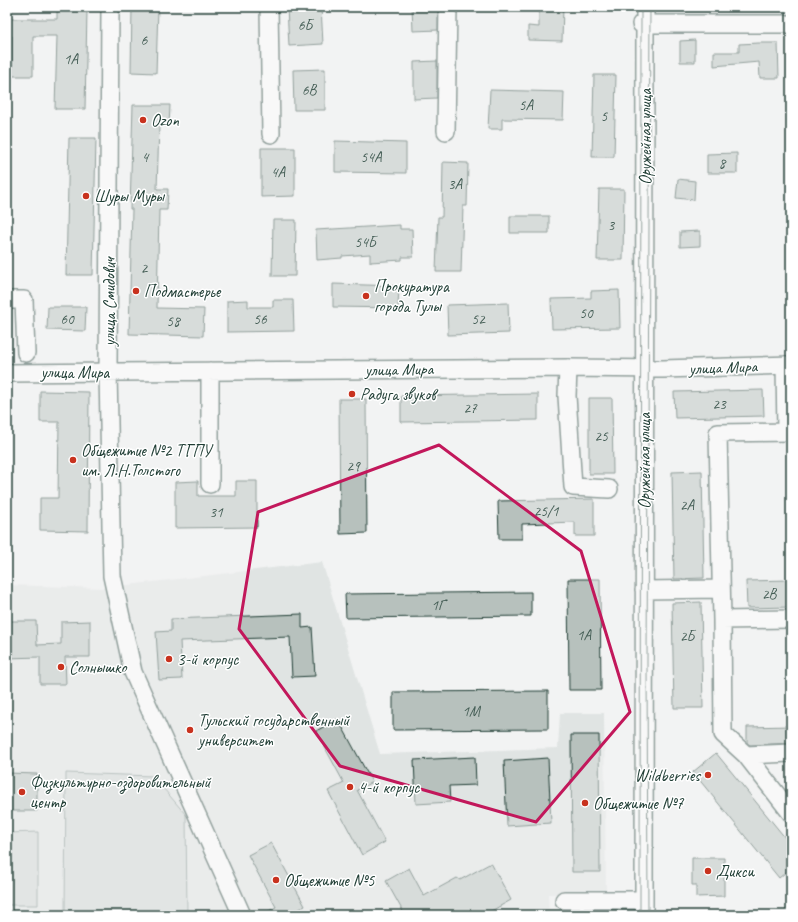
<svg xmlns="http://www.w3.org/2000/svg" width="798" height="922" font-family="Caveat,sans-serif">
<rect width="100%" height="100%" fill="#f2f3f3"/>
<filter id="ink" filterUnits="userSpaceOnUse"><feTurbulence type="fractalNoise" baseFrequency=".025" numOctaves="2"/><feDisplacementMap in="SourceGraphic" scale="8" xChannelSelector="R" yChannelSelector="G"/><feConvolveMatrix kernelMatrix="1 2 1 2 8 2 1 2 1" color-interpolation-filters="sRGB"/></filter>
<g filter="url(#ink)">
<!-- built -->
<path fill="#e0e4e3" d="M322 562 380 754 558 748 560 713H604L606 893 548 894 549 915H7V585L102 588Z"/>
<!-- green -->
<path fill="#ced5d3" stroke="#768984" d="M66 773 153 776 186 815 187 915H65Z
M38 832V905H7V833Z"/>
<!-- building -->
<path fill="#b7c1bd" stroke="#1f3d34" d="M132 7H158L156 73 131 72Z
M287 7H321L323 44 289 46Z
M412 7H438V30L413 31Z
M539 7H563L562 41 528 40V26L539 27Z
M57 9 87 10 85 109H55L57 36H33V76H12V36H7V19H57Z
M695 40V62H680V41Z
M759 43H778L779 78H760L759 62 714 66V52H739V44Z
M437 61V98L414 99V62Z
M325 69V110H294L293 70Z
M594 75H616L614 157H592Z
M490 90 564 92 563 120 502 119V129H488Z
M133 105H170L169 126H159L157 189H168L167 210H159L157 308 204 309 203 336 129 334 132 209H130Z
M69 138H96L93 275H66Z
M335 141 406 143V173L335 172Z
M261 148H295V196L261 197Z
M737 153V173H707V154Z
M443 162 468 163 467 206H463L461 272H436L438 217H442Z
M678 179 695 181 694 200 676 198Z
M599 189H624L623 260H597Z
M510 216H549V233H510Z
M273 220H296L295 276H272Z
M400 225V229H412L413 257H402V260L370 262V254L342 256V258L317 260 316 230Z
M700 231V246L680 247V232Z
M333 284 399 286 398 308 333 307Z
M619 290 620 328 552 329 551 299 591 298V291Z
M248 300V307H273V300H293L294 331 227 332V301Z
M508 303 509 333 448 335 447 305Z
M48 307H86L85 331 47 330Z
M763 390 764 416 675 418 674 392Z
M40 391 89 392 88 531 40 530V498H58L59 422H40Z
M538 394V420L401 422V396Z
M589 398H612L613 474H589Z
M339 399H366L367 533 340 534Z
M702 471 704 578 674 579 672 472Z
M198 481V496H236V481H257V527L175 528V482Z
M594 499V536H575V522L522 524V539H499L498 501Z
M568 579H600L601 690H569Z
M791 580V607L747 608 746 581Z
M531 592V616L346 618 345 594Z
M701 602 703 708H674L672 603Z
M302 614V628L312 627 315 676 292 677 290 637 180 641 182 679 159 680 156 632 171 631V619Z
M9 621H36L37 645 61 644V622L90 621V657H65L66 684H40V657L7 658V645H10Z
M548 691V729L393 730V692Z
M338 719 372 782 357 790 385 842 362 855 328 791 344 783 316 731Z
M791 726V743L750 745 747 743V727Z
M571 735H599L600 872H572Z
M716 753 791 845V868L779 878 693 772Z
M475 757 476 785 449 786 450 802 416 804 414 760Z
M548 758 551 823 507 826 504 761Z
M7 773 37 774V811H7Z
M271 843 305 906 288 915H261L276 907 248 855Z
M692 858H724V896L696 897V885H692Z
M491 863 511 900 484 915H405L386 881 409 868 424 896 457 878 460 880Z"/>
<g fill="none" stroke-linecap="round" stroke-linejoin="round">
<!-- minor casing -->
<g stroke="#1f3d34" stroke-width="20">
<path id="minor" d="M110 7 108 372 112 576 133 672 242 915
M269 7 271 134
M641 24H791
M446 131 448 7
M7 300H24L26 353
M785 365 786 432
M568 368 567 396 573 487 609 489
M210 371V484
M7 373 568 368 663 369 791 365
M644 590 721 589
M722 620 718 433 791 432
M791 753 746 755 791 813
M746 755 723 734 722 620 791 619
M564 900H644
M644 915 645 7"/>
</g>
<!-- minor -->
<use href="#minor" stroke="#fff" stroke-width="17"/>
<!-- tram -->
<path stroke="#1f3d34" stroke-width="1" d="M640 915 641 7
M648 915 647 662 650 7"/>
</g>
</g>
<!-- marked area -->
<path d="M0 0H798V922H0ZM439 445 581 551 630 712 536 822 340 766 239 629 258 512Z" fill="#f2f3f3" fill-opacity=".55" fill-rule="evenodd"/>
<path fill="none" stroke="#c2185b" stroke-width="3" stroke-linejoin="round" d="M439 445 581 551 630 712 536 822 340 766 239 629 258 512Z"/>
<!-- markers -->
<g fill="#c8321e" stroke="#fff" stroke-width="1.5">
<circle cx="143" cy="120" r="4"/>
<circle cx="86" cy="196" r="4"/>
<circle cx="136" cy="291" r="4"/>
<circle cx="366" cy="296" r="4"/>
<circle cx="352" cy="394" r="4"/>
<circle cx="73" cy="460" r="4"/>
<circle cx="169" cy="659" r="4"/>
<circle cx="61" cy="667" r="4"/>
<circle cx="190" cy="730" r="4"/>
<circle cx="708" cy="775" r="4"/>
<circle cx="350" cy="787" r="4"/>
<circle cx="22" cy="792" r="4"/>
<circle cx="585" cy="803" r="4"/>
<circle cx="708" cy="871" r="4"/>
<circle cx="276" cy="880" r="4"/>
</g>
<g text-anchor="middle" stroke-width="3" stroke-linejoin="round" paint-order="stroke">
<!-- number labels -->
<g font-size="15" fill="#455e56">
<text x="305" y="30">6Б</text>
<text x="144" y="45">6</text>
<text x="71" y="64">1А</text>
<text x="309" y="95">6В</text>
<text x="526" y="110">5А</text>
<text x="604" y="121">5</text>
<text x="145" y="162">4</text>
<text x="371" y="162">54А</text>
<text x="722" y="168">8</text>
<text x="278" y="177">4А</text>
<text x="455" y="189">3А</text>
<text x="611" y="230">3</text>
<text x="365" y="247">54Б</text>
<text x="144" y="273">2</text>
<text x="586" y="318">50</text>
<text x="67" y="324">60</text>
<text x="260" y="324">56</text>
<text x="478" y="324">52</text>
<text x="173" y="326">58</text>
<text x="719" y="409">23</text>
<text x="470" y="413">27</text>
<text x="601" y="441">25</text>
<text x="353" y="471">29</text>
<text x="687" y="510">2А</text>
<text x="546" y="516">25/1</text>
<text x="216" y="517">31</text>
<text x="769" y="599">2В</text>
<text x="438" y="610">1Г</text>
<text x="584" y="640">1А</text>
<text x="687" y="641">2Б</text>
<text x="471" y="716">1М</text>
</g>
<!-- poi labels -->
<g font-size="17" fill="#1f3d34" stroke="#fff" text-anchor="start">
<text x="151" y="126">Ozon</text>
<text x="94" y="202">Шуры Муры</text>
<text x="374" y="292">Прокуратура<tspan x="374" dy="20">города Тулы</tspan></text>
<text x="144" y="297">Подмастерье</text>
<text x="360" y="400">Радуга звуков</text>
<text x="81" y="456">Общежитие №2 ТГПУ<tspan x="81" dy="20">им. Л.Н.Толстого</tspan></text>
<text x="177" y="665">3-й корпус</text>
<text x="69" y="673">Солнышко</text>
<text x="198" y="726">Тульский государственный<tspan x="198" dy="20">университет</tspan></text>
<text x="700" y="781" text-anchor="end">Wildberries</text>
<text x="30" y="788">Физкультурно-оздоровительный<tspan x="30" dy="20">центр</tspan></text>
<text x="358" y="793">4-й корпус</text>
<text x="593" y="809">Общежитие №7</text>
<text x="716" y="877">Дикси</text>
<text x="284" y="886">Общежитие №5</text>
</g>
<!-- street labels -->
<g font-size="17" fill="#1f3d34" stroke="#fff">
<text transform="translate(645 137) rotate(-90)" y="6">Оружейная улица</text>
<text transform="translate(109 302) rotate(-90)" y="6">улица Смидович</text>
<text transform="translate(723 367) rotate(-2)" y="6">улица Мира</text>
<text transform="translate(399 369) rotate(-1)" y="6">улица Мира</text>
<text x="75" y="378">улица Мира</text>
<text transform="translate(644 461) rotate(-90)" y="6">Оружейная улица</text>
</g>
</g>
<!-- margin -->
<rect width="798" height="922" fill="none" stroke="#fff" stroke-width="24"/>
<rect x="12" y="12" width="774" height="898" fill="none" stroke="#1f3d34" stroke-width="1.5" filter="url(#ink)"/>
</svg>
